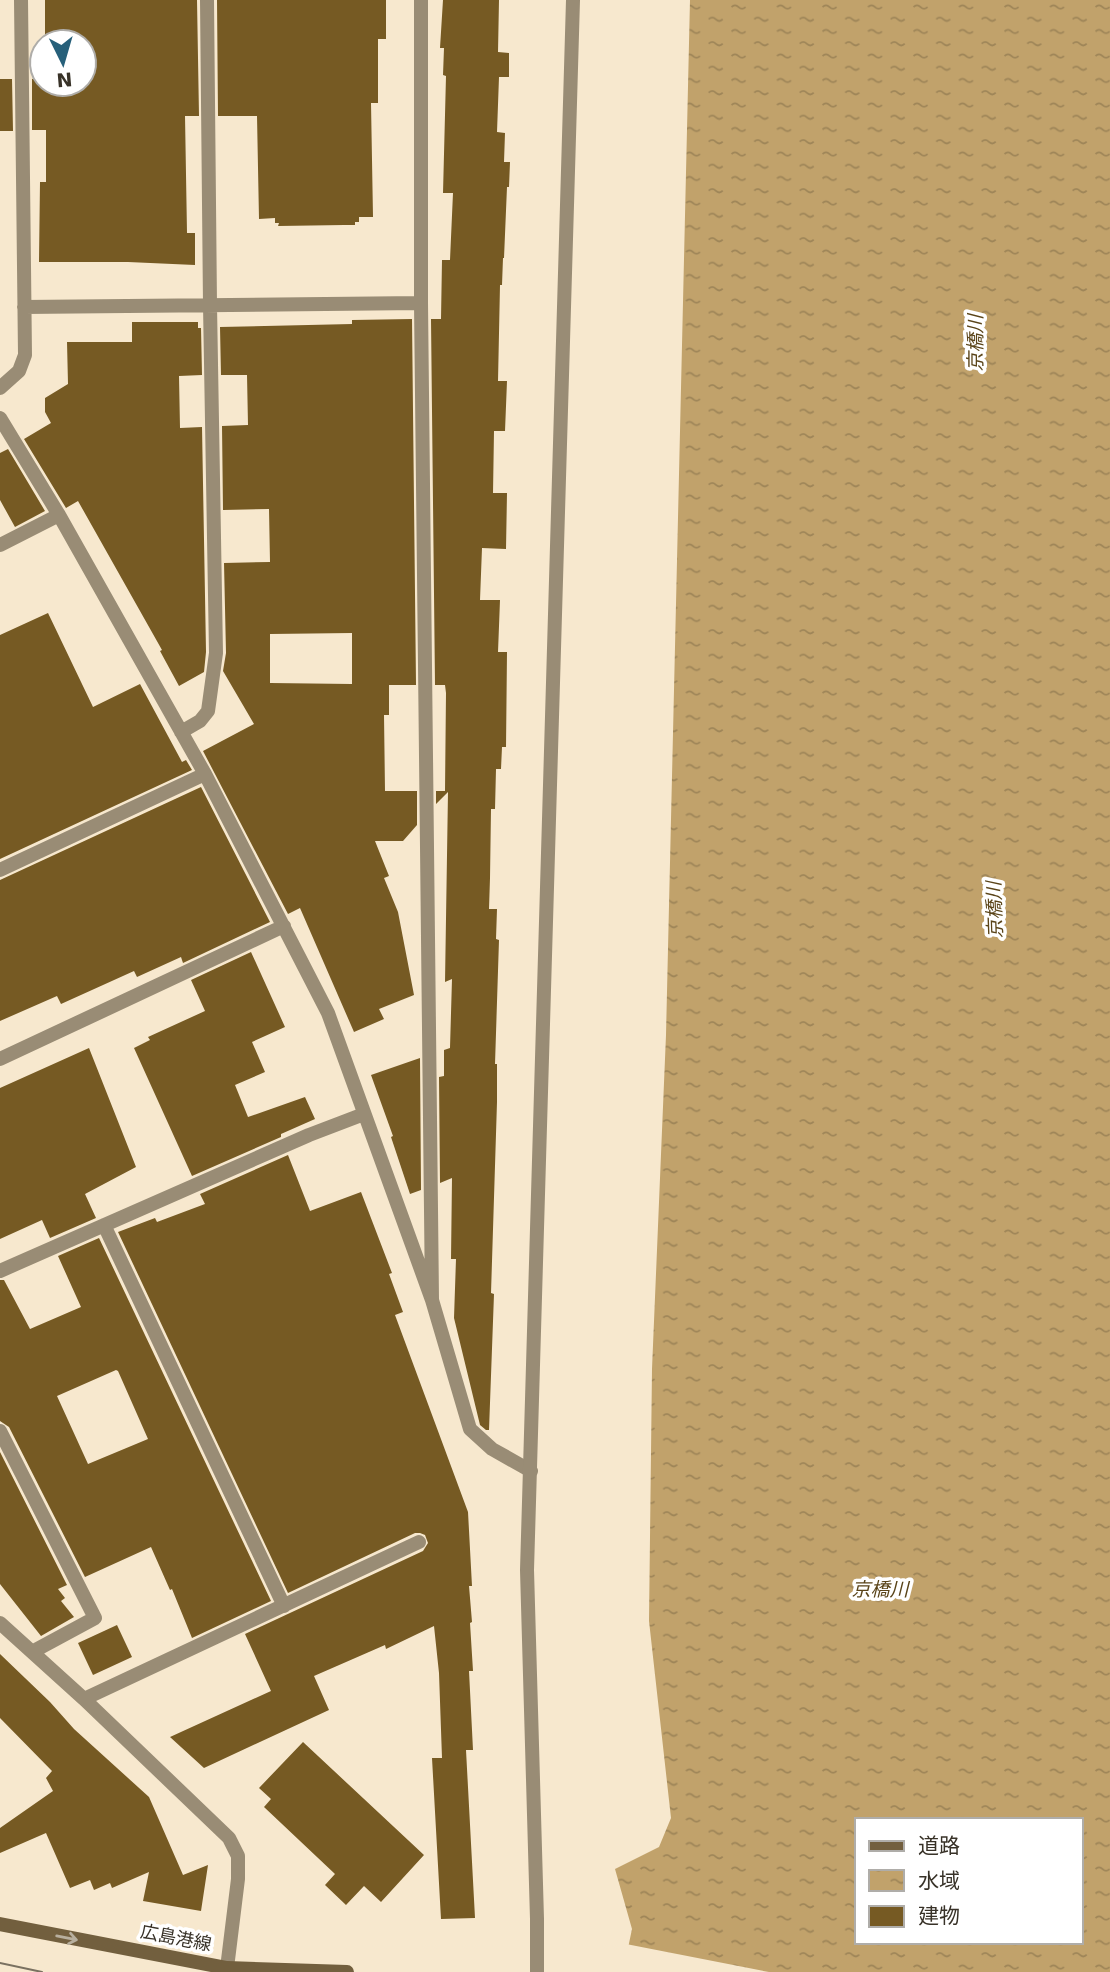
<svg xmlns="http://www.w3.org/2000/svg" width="1110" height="1972" font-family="'DejaVu Sans','Noto Sans JP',sans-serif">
<defs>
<pattern id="water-ripples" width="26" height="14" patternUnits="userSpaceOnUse" patternTransform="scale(1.75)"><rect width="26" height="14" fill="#c1a26b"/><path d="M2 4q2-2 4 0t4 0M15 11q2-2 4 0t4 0" fill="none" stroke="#9e8558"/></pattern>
</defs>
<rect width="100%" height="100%" fill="#f7e8ce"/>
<!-- water -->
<path fill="url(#water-ripples)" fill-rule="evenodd" d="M690 0H1110V1972H623L632 1929 615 1869 659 1847 671 1818 649 1621 652 1369 666 1035ZM856 1820H1080V1942H856Z"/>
<!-- pier -->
<path fill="#f7e8ce" d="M626 1944 769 1972H620Z"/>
<!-- building -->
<path fill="#765a23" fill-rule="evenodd" d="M45 0H197L199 116H185L187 233H195V265L128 262H39L40 182H46V130H32V79L42 78V84H84V42H45Z
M217 0H386V39H378V103H371L373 217H359V222H355V225H344L278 226 279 223H275V218L259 219 257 116H218Z
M443 0H499L498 52 509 53V77H499L497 132 505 133 504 162H510L509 187H507L504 258H503L502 285H500L498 381H507L505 431H494L493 493H507L506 549 482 548 480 600H500L498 652H507L506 747H502L501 769H496L495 809H491L490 878 489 909H497L496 939 499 940 495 1064H497V1102L491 1293 494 1294 489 1430H486L480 1425 454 1318 456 1259H451L452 1178 440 1183 439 1077 444 1076V1050L450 1048 452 979 445 982 448 792 436 804V791H445L446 693 445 685H435L431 319H441L442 260H450L453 193H443L446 76 443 75 444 48H440Z
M0 79H12L13 131H0Z
M412 319 416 685H389V715H384L385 791H417V825L403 841H375L389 876 384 878 398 912 414 995 379 1009 384 1019 354 1032 300 908 288 914 203 751 254 724 223 671 226 653 224 563 270 562 269 509 223 510 222 426 248 425 247 375H221L220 327 352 324V320ZM352 633V684L270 683V634Z
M132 322H198V328H201L202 375 179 376 180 428 202 427 206 652 204 672 179 686 160 651 162 650 78 501 66 508 24 439 51 423 45 412V398L68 384 67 342H132Z
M8 449 45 511 15 527 0 500V453Z
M48 613 93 707 140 684 182 762 186 760 192 770 0 859V635Z
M201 787 270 922 183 963 181 957 137 977 134 971 61 1004 57 996 0 1021V880Z
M251 952 285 1027 252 1042 265 1072 235 1085 248 1117 305 1097 315 1119 281 1134V1137L192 1176 134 1048 150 1040 148 1037 205 1011 191 980Z
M89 1048 136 1167 85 1194 96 1218 50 1238 42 1220 0 1239V1088Z
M420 1058 421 1190 410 1194 391 1137 393 1136 371 1075Z
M288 1155 310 1211 361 1192 392 1273 389 1274 403 1312 395 1315 468 1512 472 1586H469L472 1622 470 1623 473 1671H469L473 1750H466L475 1918 441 1919 432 1758H442L439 1673 434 1626 386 1649 385 1645 314 1676 329 1710 204 1768 170 1737 271 1691 245 1634 423 1551 428 1543 425 1535 420 1533H415L288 1593 118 1232 155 1218 157 1222 205 1204 200 1194Z
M99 1238 271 1601 192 1638 172 1589 170 1590 151 1547 85 1577 9 1427 0 1421V1280H4L30 1329 81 1307 58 1256ZM116 1370 118 1371 148 1439 88 1464 57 1396Z
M0 1452 67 1585 58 1589 65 1598 61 1601 74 1617 41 1636 0 1584Z
M117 1625 132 1657 93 1675 78 1643Z
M0 1654 50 1702 74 1729 149 1797 183 1875 208 1865 201 1911 143 1901 149 1872 112 1888 110 1883 94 1890 90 1880 70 1888 46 1833 0 1853V1828L53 1791 46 1778 52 1771 0 1718Z
M303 1742 424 1855 381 1902 364 1886 346 1905 325 1885 335 1874 264 1807 271 1799 259 1788Z"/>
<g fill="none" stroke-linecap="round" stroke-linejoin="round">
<!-- minor -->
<path stroke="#998c75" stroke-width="14" d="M421 0V303L432 1300
M24 307 421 303
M0 388 19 371 25 355 21 0
M0 418 59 515 205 774 328 1013 432 1300 470 1429 492 1449 531 1471
M0 545 59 515
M181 732 200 721 208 711 216 653 210 305 207 0
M0 870 205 774
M0 1059 284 926
M104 1225 284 1606
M0 1271 309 1135 364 1114
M0 1431 95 1618 32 1652
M0 1623 84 1699 229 1838 238 1856V1879L227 1968
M84 1699 419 1542"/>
<!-- tertiary -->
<path stroke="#998c75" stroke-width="14" d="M537 1972V1919L527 1570 573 0"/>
<!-- secondary -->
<path stroke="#725f3e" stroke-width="14" d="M0 1924 227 1968 347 1972"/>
<!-- tram -->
<path stroke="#7a7161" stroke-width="2" d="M0 1963 42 1972"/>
</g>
<!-- one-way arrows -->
<defs><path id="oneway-shaft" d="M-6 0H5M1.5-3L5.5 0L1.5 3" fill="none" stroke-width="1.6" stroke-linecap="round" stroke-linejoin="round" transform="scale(1.75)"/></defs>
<use stroke="#b8af9e" href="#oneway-shaft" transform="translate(67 1938) rotate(11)"/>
<g text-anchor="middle" stroke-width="7" stroke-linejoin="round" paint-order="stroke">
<!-- street labels -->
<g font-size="18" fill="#383228" stroke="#fff">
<text transform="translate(176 1938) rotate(11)" y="6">広島港線</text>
</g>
<!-- water labels -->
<g font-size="19" font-style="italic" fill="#5a4419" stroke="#fff">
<text transform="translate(975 343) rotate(-90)" y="7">京橋川</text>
<text transform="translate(994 910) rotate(-92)" y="7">京橋川</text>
<text x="880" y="1596">京橋川</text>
</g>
</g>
<!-- legend -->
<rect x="855" y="1818" width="228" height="126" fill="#ffffff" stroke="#afada9" stroke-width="2"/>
<rect x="869" y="1841" width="35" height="10" fill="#725f3e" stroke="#afada9" stroke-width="2"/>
<text x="918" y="1853" font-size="21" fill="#383228">道路</text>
<rect x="869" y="1870" width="35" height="21" fill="url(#water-ripples)" stroke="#afada9" stroke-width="2"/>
<text x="918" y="1888" font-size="21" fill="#383228">水域</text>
<rect x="869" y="1906" width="35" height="21" fill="#765a23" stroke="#afada9" stroke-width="2"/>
<text x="918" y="1923" font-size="21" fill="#383228">建物</text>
<!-- north arrow -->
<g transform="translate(63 63) rotate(175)"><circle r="33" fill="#ffffff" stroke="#afada9" stroke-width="2"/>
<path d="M0-5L12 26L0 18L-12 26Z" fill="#27607a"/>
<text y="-10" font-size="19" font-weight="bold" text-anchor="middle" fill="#383228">N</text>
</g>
</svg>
